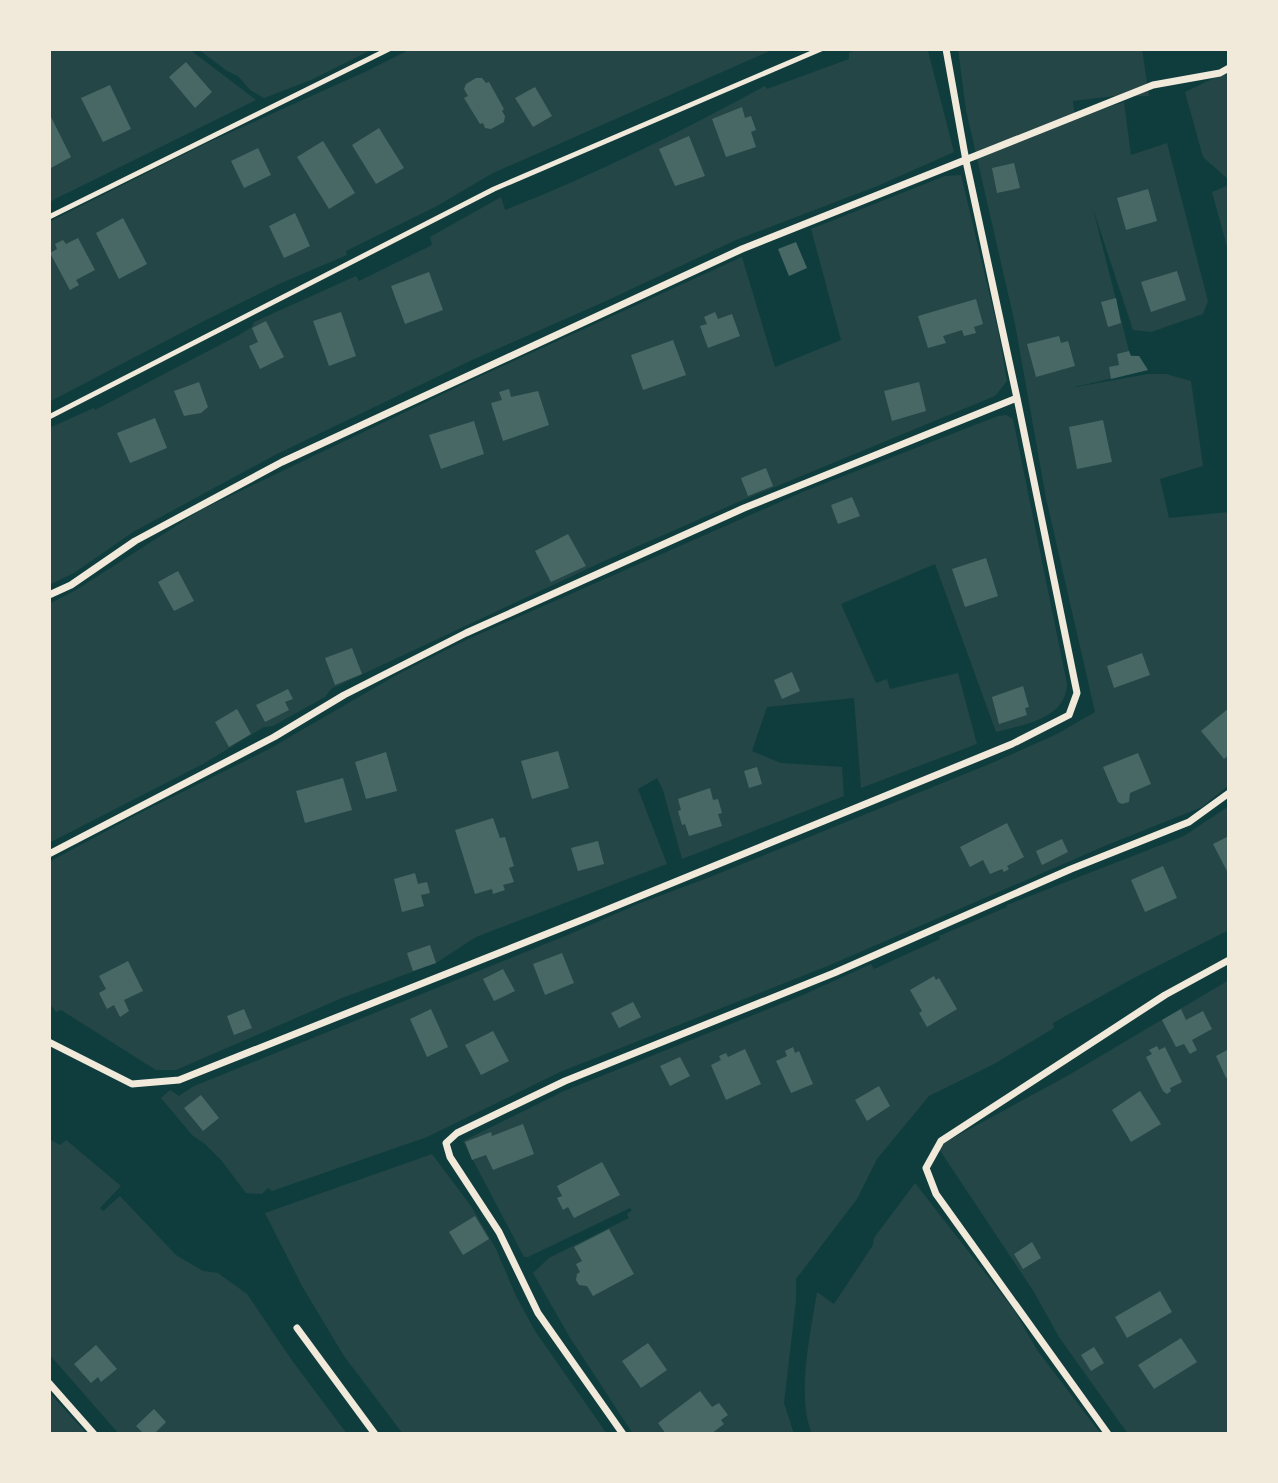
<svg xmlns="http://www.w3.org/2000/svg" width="1278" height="1483" font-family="Inter,sans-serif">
<rect width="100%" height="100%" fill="#0f3d3e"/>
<!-- green -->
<path fill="#244646" d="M49 49H189L256 100 49 202Z
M198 49H373L311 80 264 98 250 90 238 76 227 71Z
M411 49H774L493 173 437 206 346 251 347 255 279 284 204 321 49 402V222L207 143 367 71Z
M857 49H929L928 51 954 152 880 185 736 240 606 301 470 361 275 455 133 532 74 573 49 585V428L94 408 95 410 239 335 252 327 254 322 356 276 359 281 432 245 430 237 501 197 505 210C594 175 681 132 765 86L767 89 849 59V53Z
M958 49H1142L1149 96H1115L1073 101 1075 118 1124 102 1131 155 1167 143 1208 301 1203 314 1151 332 1133 330 1093 209 1130 355 1139 356 1148 370 1070 388 1148 374H1166L1191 381 1203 466 1160 479 1169 518 1229 512V785L1202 807 1107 845 830 965 560 1072 427 1137 272 1191 268 1188 262 1194 246 1193 221 1160 205 1144 192 1135 161 1098 170 1090 179 1096 194 1086 570 934 638 904 710 877 992 763 1057 734 1095 712 1046 498 1015 324 966 110Z
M1228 74 1229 77V180L1203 157 1185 92 1214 78Z
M961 175 998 330 1007 381 995 396 743 500 602 562 331 689 325 697 273 726 264 727 203 764 49 843V604L76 590 201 510 472 380 742 257 775 367 841 340 811 229 945 176Z
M1229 185V254L1212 192Z
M1006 415 1013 419 1067 684C1066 719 1023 725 996 732L935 564 841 604 876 683 887 679 890 689 958 673 977 744 861 788 854 698 767 707 752 751 781 763 842 767 844 796 682 859 663 790 657 778 638 789 667 864 476 937 436 963 342 998 176 1070H156L61 1010 56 1012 49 1003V862L138 814 269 749 400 673 468 639 805 491 998 416Z
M1229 806V930L1132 979 1053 1023 1054 1028 994 1064 929 1096 877 1159 857 1199 796 1279V1301L784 1403 794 1434H633L569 1336 533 1273 549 1258 629 1218 627 1214 632 1210 630 1208 528 1257H524L463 1141 564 1091 803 995 871 964 874 969 940 939 939 936 1007 907V905L1184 836Z
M1229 980V1434H1128L1059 1337 1034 1292 939 1149 944 1143 1067 1076Z
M49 1139 60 1145 66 1140 121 1186 100 1208 103 1211 120 1196 176 1255 203 1271 218 1273 247 1294 291 1359 347 1434H119L49 1354Z
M432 1154 471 1206 496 1249 516 1296 535 1331 607 1434H403L344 1356 302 1286 265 1213Z
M915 1183 1014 1310 1037 1350 1101 1434H812C796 1397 811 1331 817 1292L834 1304 873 1245 874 1238Z
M49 1392 87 1434H49Z"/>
<!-- building -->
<path fill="#486865" d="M186 62 212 92 195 108 169 77Z
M476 78H482L486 83 489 82 504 109 502 111 505 116 504 122 491 129 485 128 483 123 480 124 464 98 468 96 464 89 466 84Z
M110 85 131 129 103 142 81 98Z
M535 87 552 116 533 127 515 98Z
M742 107 745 118 751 116 756 130 751 132 756 147 726 157 712 119Z
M49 113 71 157 49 169Z
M379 128 404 168 376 184 352 145Z
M689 136 705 176 675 186 659 149Z
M323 141 355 193 329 209 297 157Z
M258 148 271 175 244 188 231 161Z
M1014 163 1020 188 997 193 992 168Z
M1148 189 1157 221 1126 230 1117 198Z
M295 213 310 246 284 258 269 226Z
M123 218 147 264 119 279 96 233Z
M78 238 95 270 76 280 79 285 70 290 50 253 57 249 55 244 63 240 66 244Z
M796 242 807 268 789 276 778 249Z
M1177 271 1186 300 1151 312 1141 282Z
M429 272 443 310 405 324 391 286Z
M1116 298 1121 323 1108 327 1101 302Z
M976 299 983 324 974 327 976 333 964 336 962 330 943 336 946 343 928 348 918 316Z
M341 312 356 356 329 366 313 321Z
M715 312 718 319 732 314 740 336 708 348 700 326 707 324 704 317Z
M266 321 284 357 260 369 249 346 258 342 252 328Z
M1059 336 1061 343 1068 341 1075 366 1036 377 1027 344Z
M673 340 686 375 643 390 631 355Z
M1129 351 1131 356H1139L1148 370 1111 379 1109 367 1119 365 1117 354Z
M199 382 208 407 201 413 184 416 174 391Z
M919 382 926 411 892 421 884 391Z
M509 389 511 397 538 391 549 425 503 441 491 403 502 400 499 392Z
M155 418 167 448 130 463 117 433Z
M1103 420 1112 462 1077 469 1069 427Z
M474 421 484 454 441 469 429 435Z
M766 468 773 486 748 496 741 478Z
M852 497 860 516 838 524 831 505Z
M568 534 586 566 551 582 535 551Z
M986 558 998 596 965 607 952 569Z
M178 571 194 601 174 611 158 582Z
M352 648 362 674 335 685 325 658Z
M1142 653 1150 675 1114 688 1107 666Z
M792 672 800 691 782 699 774 680Z
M1023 686 1029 707 1025 708 1027 715 999 724 992 697Z
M288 689 293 699 285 702 289 710 265 722 256 705Z
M1229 708V755L1224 759 1201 731Z
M237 709 251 734 229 747 215 722Z
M558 751 569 788 532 799 521 761Z
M386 752 397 791 366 799 355 762Z
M1138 753 1151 784 1130 793 1129 802 1122 804 1118 802 1103 767Z
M757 767 762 784 749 788 744 771Z
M343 778 352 810 305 823 296 791Z
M710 788 713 800 718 799 722 813 718 814 722 826 689 836 685 824 682 825 678 811 681 810 678 799Z
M493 818 500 838 505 837 514 866 509 868 514 882 503 885 505 890 493 894 492 889 475 894 455 830Z
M1007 823 1024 857 1007 866 1009 869 1004 872 1002 869 990 874 983 860 970 867 960 847Z
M1229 836V875L1213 844Z
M1062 839 1068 852 1042 865 1036 851Z
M598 841 604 864 578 871 571 848Z
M1163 866 1177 898 1145 912 1131 880Z
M415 873 418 884 427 882 430 893 421 895 424 906 402 912 394 879Z
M430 945 436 963 413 971 407 953Z
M562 953 574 983 545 995 533 964Z
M128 961 143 991 124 1000 129 1011 120 1017 114 1005 107 1009 99 993 106 989 99 976Z
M503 969 515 991 494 1001 483 979Z
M934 976 936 980 939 978 957 1009 927 1027 919 1013 922 1011 910 990Z
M633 1002 641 1017 619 1028 611 1013Z
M244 1009 252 1028 234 1035 227 1016Z
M431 1009 448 1047 427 1057 410 1019Z
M1181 1009 1186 1020 1203 1011 1212 1029 1192 1040 1197 1050 1190 1054 1184 1044 1176 1047 1162 1020Z
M493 1031 509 1061 481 1075 465 1045Z
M1157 1046 1159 1050 1165 1047 1182 1082 1170 1088 1171 1091 1167 1094 1163 1091 1146 1057 1152 1054 1149 1050Z
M793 1047 795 1053 799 1051 813 1084 791 1093 776 1061 787 1056 785 1051Z
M745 1049 761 1084 726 1100 711 1065 721 1060 719 1056 726 1053 728 1057Z
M1227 1050 1229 1077 1226 1078 1216 1056Z
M680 1057 690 1076 670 1086 660 1066Z
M879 1086 890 1106 867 1121 855 1100Z
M1140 1091 1161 1124 1131 1142 1112 1110Z
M201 1095 219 1118 203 1131 184 1108Z
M523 1124 534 1154 493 1170 486 1155 472 1160 465 1142 491 1132 492 1136Z
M602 1162 620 1195 574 1218 568 1207 563 1210 557 1198 562 1196 557 1186Z
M475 1216 489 1239 463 1255 449 1232Z
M609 1229 634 1274 593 1296 587 1286 579 1285 576 1280 577 1274 580 1272 576 1264 582 1261 574 1247Z
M1032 1242 1041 1258 1023 1269 1014 1254Z
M1160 1291 1172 1312 1127 1338 1115 1317Z
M1181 1338 1197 1362 1154 1389 1138 1365Z
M648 1343 667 1370 641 1388 622 1361Z
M96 1345 117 1369 101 1382 98 1377 91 1383 74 1364Z
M1094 1347 1104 1363 1091 1371 1081 1355Z
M700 1391 712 1407 719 1403 728 1415 721 1420 724 1424 711 1434H666L658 1423Z
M154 1409 166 1422 154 1434H144L136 1426Z"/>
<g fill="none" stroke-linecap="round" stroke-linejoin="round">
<!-- service -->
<path stroke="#f1e9da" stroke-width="5" d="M49 217 389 49
M49 417 494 189 821 49"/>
<!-- minor -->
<path stroke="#f1e9da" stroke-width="7" d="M49 595 71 585 135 541 282 462 742 249 1153 85 1220 73 1229 68
M49 854 274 737 344 695 466 633 744 508 1017 398
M49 1042 132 1084 179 1080 589 917 1012 744 1069 715 1077 693 1017 398 966 161 946 49
M297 1328 375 1434
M49 1383 94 1434
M623 1434 538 1313 499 1232 450 1157 446 1143 457 1133 565 1081 834 973 1071 869 1189 822 1229 793
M1108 1434 936 1194 926 1168 941 1141 1165 995 1229 960"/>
</g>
<!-- border -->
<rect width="1278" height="1483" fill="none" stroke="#f1e9da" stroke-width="102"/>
</svg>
